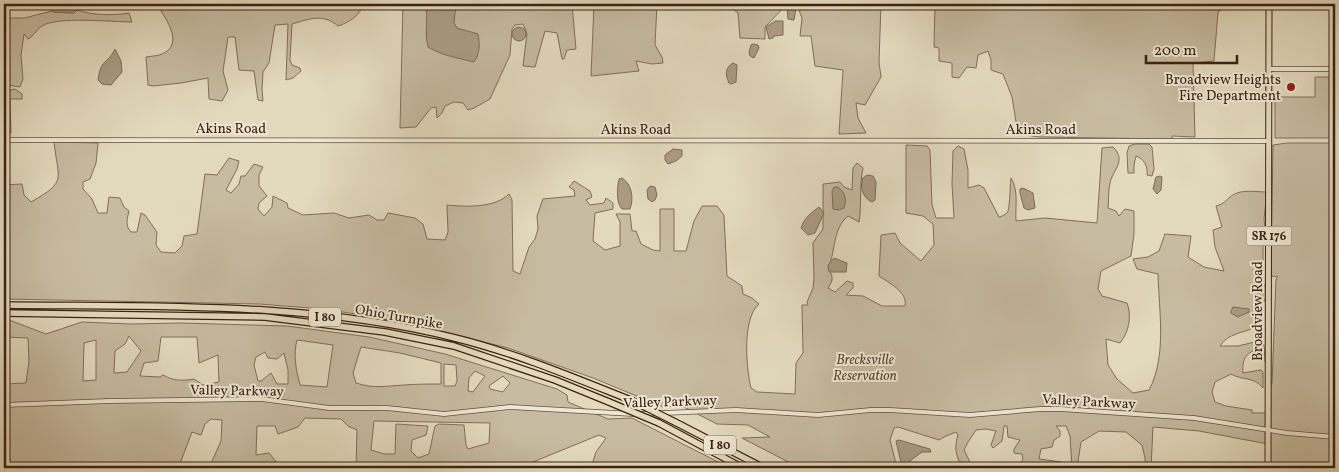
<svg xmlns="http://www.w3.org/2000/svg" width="1339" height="472" font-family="Vollkorn,serif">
<rect width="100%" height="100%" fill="#e3dabe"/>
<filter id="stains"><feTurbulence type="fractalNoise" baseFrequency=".004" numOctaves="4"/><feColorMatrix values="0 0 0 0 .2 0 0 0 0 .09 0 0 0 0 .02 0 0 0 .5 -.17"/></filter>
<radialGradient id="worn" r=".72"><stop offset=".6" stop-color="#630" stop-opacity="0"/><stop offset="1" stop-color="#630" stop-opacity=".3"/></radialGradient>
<!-- green -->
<path fill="#c7bba1" stroke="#826e59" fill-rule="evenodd" d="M159 4H363C361 15 348 23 338 26 323 13 309 19 292 24L290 60 292 65 300 68 301 71 293 78 286 80 288 24 275 25 269 63 263 72 262 89 263 101 258 100 254 71 239 70 235 37H228L223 71 228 90 222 101 209 99 208 78 181 83 153 86 148 85 146 57C151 56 158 56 162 54 184 45 167 20 159 8Z
M403 4H572L576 49 567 50 564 59H562L557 33 545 31 535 67 523 66 527 33 523 24 515 25 512 29 510 55 490 99 474 108 468 110 463 103 454 102 445 106 442 113 437 118 436 107 431 108 416 127 400 128Z
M594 4H657L655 45 662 57 663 63 652 64 636 61 639 71 591 76Z
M726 4H787L765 27V39L740 38 738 13Z
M793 4H881L879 62 881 77 865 105 856 103 858 118 866 133 839 134 843 70 815 66 811 36H800L802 18 797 5Z
M935 4H1254L1224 8 1218 12 1214 61 1193 63 1195 137 1172 136V139L1039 137 1018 134 1012 97 1003 74 991 70V60L988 51 978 55 976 68 967 67 959 78 952 77V63L939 61V48L934 47Z
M76 10C93 15 111 16 129 13L132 22C112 22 57 16 42 26 37 29 35 35 28 39L24 34 21 55 23 79 20 87 7 85 4 18H24L52 11 53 12 73 13Z
M1315 77H1335V138H1275V97H1315Z
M15 89 22 94V99H10L11 133 6 135 4 120V92Z
M54 142 98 143 96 163 90 179 83 182V189L92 199 98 213H107L109 197 120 198 124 207 129 211C127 219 125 226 131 232H137L141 213 145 215 157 232 156 245 161 252 175 253 182 246 184 236 197 234 205 174 217 175 229 158 239 161 237 169 226 190 231 193 239 184 241 176H245L254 164 263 167 259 175V186L267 196 259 203 258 209 264 216 272 207 273 196 287 203 288 208 303 215 334 213 349 218 369 215 377 220H384L388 213 415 218 423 224 427 239 445 240 448 232 447 205C466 207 495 208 509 194L512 200 513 271 520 274 529 247 535 239 538 229 537 216 543 199 575 196 574 190 569 187 574 181 590 191 592 197 586 200 590 205 604 203 606 198 613 203V209L595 213 593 241 605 250 620 246V222L616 214H630L632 231H636L641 244 653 250 660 251V209H674V251H686L694 221 702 206H717L724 215 727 276 742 286 743 294 752 298 759 304C742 318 746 367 751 388L757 392 795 394 796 363 803 353 802 305H808L807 302 813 288 814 278 813 243 823 229V184L840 182 844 187 852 190 853 168 857 163 863 168C859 186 862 204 859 222L848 216C832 229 836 252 828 268 833 277 834 279 828 288L835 292 847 281 853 283V288L846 295 863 296 882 306H905C908 292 889 283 879 276L881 235 895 233 900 243 921 261 934 245 933 224 923 216 906 213V145L927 146 930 150 932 205 936 218H954L952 184 953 151 958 146 964 149 968 170V188L979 185 984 188 999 217C1001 217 1006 214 1007 213 1010 210 1010 185 1011 178 1019 191 1015 207 1016 221L1045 218 1097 223 1102 148 1113 147C1127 161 1113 169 1110 183 1108 191 1109 200 1108 208L1116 211 1119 216 1125 209 1134 211V234L1131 256 1101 271 1098 289 1102 296 1127 303C1132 316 1129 332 1120 343L1106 339 1108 365 1117 379 1133 393 1149 390C1167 356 1159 312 1158 274L1137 269 1133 259 1148 257 1159 251 1165 234 1191 236 1188 257 1204 267 1224 271 1215 247 1213 230 1222 227 1216 206C1225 204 1226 199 1233 195 1242 189 1256 192 1267 192L1264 219 1266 236 1263 239V268L1257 275 1266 287V298L1259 310 1256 327C1244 333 1228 333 1220 346H1238L1259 341 1264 345 1265 361 1262 360 1258 349C1245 353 1242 360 1243 373L1261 370 1263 372V388C1254 376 1243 381 1231 374L1215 382 1212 392 1215 402 1226 406 1252 410V413H1268L1269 385 1272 384 1276 279 1278 277 1271 276 1273 145 1287 143H1335V468H1268V444L1199 431 1153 427 1151 468H1145V458L1142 445 1126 432 1099 431 1081 442 1077 468H1072L1070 436 1066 426H1056L1060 431V436L1054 440 1052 447 1041 449 1039 459 1062 462 1061 468H1010V465L1019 466 1023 459 1022 454 1014 453V449L1020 440 1008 437 1007 426H1004L1002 441 993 448 991 445 996 431 986 429 976 430 968 442 964 450 970 462 964 463 959 461C955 452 955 444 958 435L956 432 946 436 939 440 898 427 894 428 890 440 897 468H800L742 438 770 437 748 425 717 424 682 406 663 407 593 378 508 348 432 329 369 316 323 309 259 304 4 299V185L22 184 24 195 31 202C68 181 58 180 54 142Z
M1135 144H1149L1152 147 1154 169 1152 176 1147 175C1148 166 1144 159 1136 156L1134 165V173H1128L1127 153 1129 146Z
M4 318 46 334 82 322 130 324 181 323 287 326 369 337 445 354 557 389 567 395 568 402 608 419 632 418 730 468H591L596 452 606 438 599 435 528 464V468H356L357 430 348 426 341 419 305 418 298 427 278 434 275 426H257L256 455 269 453 281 468H209L221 441 222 420 211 419 205 424 201 435 192 432 181 461 180 468H4V384L26 383 29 361 28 338 4 337ZM129 336 141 351 127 372 114 373 115 351 125 344ZM161 337H197L199 363 218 355 219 382 203 385 194 379C183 381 173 381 163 375L160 377 140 376 144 363 158 361ZM96 340V380L83 381 84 343ZM297 340 333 345 327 387 300 385C296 370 293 355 297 340ZM361 347 400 353 441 363V384C429 384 416 384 404 385 386 386 374 389 356 383L353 373ZM265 352 268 358 277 359 284 353 288 370V384H277L271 373 261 381H258L254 365 256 357ZM444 364 456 365 457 381 455 386H444ZM475 371 485 376 473 392 468 391 469 378ZM503 376 510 383 503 392 490 389 489 386ZM374 421 490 423 489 443 468 449 466 445 464 425 439 424 435 426 429 454 418 458 411 451 412 440 426 435 428 426 396 424 395 454H384L371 450Z"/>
<!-- water -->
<path fill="#ab9b83" stroke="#7f6b55" d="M50 4H78V9L74 13 53 12 50 9Z
M425 4H456L454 23 457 28 478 34C480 44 480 54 474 62 458 58 443 56 428 47 424 33 429 18 425 4Z
M789 4 793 5 796 8 794 20 788 19 787 7Z
M775 21H783V35L774 36 773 38 769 39 766 27Z
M512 34a7 7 0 1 1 14 0a7 7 0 1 1-14 0Z
M753 44 758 45 759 48 754 58 750 56 749 52 751 45Z
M115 49 121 61 122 72 111 85 102 84 98 80C101 58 107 65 115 49Z
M733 63 737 65 736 82 731 84 729 83C725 74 725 68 733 63Z
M673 149 682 150V156L676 161 668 164 665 160V155Z
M867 175 873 176 876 182 875 200 872 202C863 198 859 187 863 178Z
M1160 176 1162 177 1161 190 1157 194 1153 189 1156 177Z
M622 178C632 184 634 199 630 209H622C616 203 617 187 619 179Z
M650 186 655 187 657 195 655 200 652 202 648 199 647 190Z
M834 187H838C845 193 847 198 844 208L839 210 833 209 832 191Z
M1023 188 1033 193 1035 208 1028 210 1024 208 1020 193V189Z
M819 207 824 213 815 233 808 235 801 228C804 218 811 213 819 207Z
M834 258 847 263 846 272H829L828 265Z
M1233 307 1249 309V312L1238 317 1231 313V311Z
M899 440 930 449 931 452H922L902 467 896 441Z"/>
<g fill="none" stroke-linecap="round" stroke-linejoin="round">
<!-- minor casing -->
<g stroke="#66503c" stroke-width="5.5">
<path id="minor" d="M1270 69H1335
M4 140 1269 141
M4 405 109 401 262 399 329 408H387L444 414 510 407 633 414
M640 414 736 410 818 415 871 410H890L970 415 1040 409H1061L1194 418 1287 433 1335 437"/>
</g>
<!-- major casing -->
<g stroke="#3d2211" stroke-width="7">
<path id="major" d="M1268 468 1269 4"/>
</g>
<!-- highway casing -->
<g stroke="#3d2211" stroke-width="8">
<path id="highway" d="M4 305C153 307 309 301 455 338 516 353 575 378 633 401
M4 313 265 317 385 332 454 346 555 380 609 402
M675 422 764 468
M659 423 743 468"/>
</g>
<!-- minor -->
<use href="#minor" stroke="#ede7d5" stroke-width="4"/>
<!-- major -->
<use href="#major" stroke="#e3dabe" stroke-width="5"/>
<!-- highway -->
<use href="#highway" stroke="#e3dabe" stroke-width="5.5"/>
<!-- highway-bridge casing -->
<g stroke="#3d2211" stroke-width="8" stroke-linecap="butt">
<path id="highway-bridge" d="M633 401 675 422
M609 402 659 423"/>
</g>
<!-- highway-bridge -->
<use href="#highway-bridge" stroke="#e3dabe" stroke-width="5.5"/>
</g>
<!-- markers -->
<circle fill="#8f2418" stroke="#ede7d5" stroke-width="2" cx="1291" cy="87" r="5"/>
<g text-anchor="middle" stroke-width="4" stroke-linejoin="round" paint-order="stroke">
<!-- shield labels -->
<g fill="#ede7d5" stroke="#725d4c" stroke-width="1">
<rect x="1246.5" y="226.5" width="45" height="19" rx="4"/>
<rect x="309" y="307.5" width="32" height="19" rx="4"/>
<rect x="704" y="435.5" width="32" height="19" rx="4"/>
</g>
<g font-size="12" font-weight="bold" fill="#3d2211">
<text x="1269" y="240">SR 176</text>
<text x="325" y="321">I 80</text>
<text x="720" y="449">I 80</text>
</g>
<!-- poi labels -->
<g font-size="14" fill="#3d2211" stroke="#ede7d5" text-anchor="end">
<text x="1281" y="84">Broadview Heights<tspan x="1281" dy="16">Fire Department</tspan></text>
</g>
<!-- street labels -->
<g font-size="14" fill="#3d2211" stroke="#ede7d5">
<text x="231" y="133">Akins Road</text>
<text x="636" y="134">Akins Road</text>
<text x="1041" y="134">Akins Road</text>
<text transform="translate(1257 311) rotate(-90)" y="5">Broadview Road</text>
<text transform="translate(399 316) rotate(10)" y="5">Ohio Turnpike</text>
<text transform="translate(237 390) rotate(1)" y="5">Valley Parkway</text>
<text transform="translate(670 401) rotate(-2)" y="5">Valley Parkway</text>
<text transform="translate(1089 401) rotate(3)" y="5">Valley Parkway</text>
</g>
<!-- park labels -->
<g font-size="14" font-style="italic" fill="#604835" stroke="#ede7d5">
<text x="865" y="364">Brecksville<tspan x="865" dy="16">Reservation</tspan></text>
</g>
</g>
<!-- margin -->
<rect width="1339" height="472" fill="none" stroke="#e3dabe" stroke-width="20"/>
<rect x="5" y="5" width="1329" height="462" fill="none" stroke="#3d2211" stroke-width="2.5"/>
<rect x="10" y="10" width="1319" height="452" fill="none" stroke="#3d2211"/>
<!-- scale -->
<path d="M1146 55v8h91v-8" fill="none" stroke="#3d2211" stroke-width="2.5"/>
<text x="1154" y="55" font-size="15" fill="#3d2211" stroke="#ede7d5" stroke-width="4" paint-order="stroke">200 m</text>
<rect width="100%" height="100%" filter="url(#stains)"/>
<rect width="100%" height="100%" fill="url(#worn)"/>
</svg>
